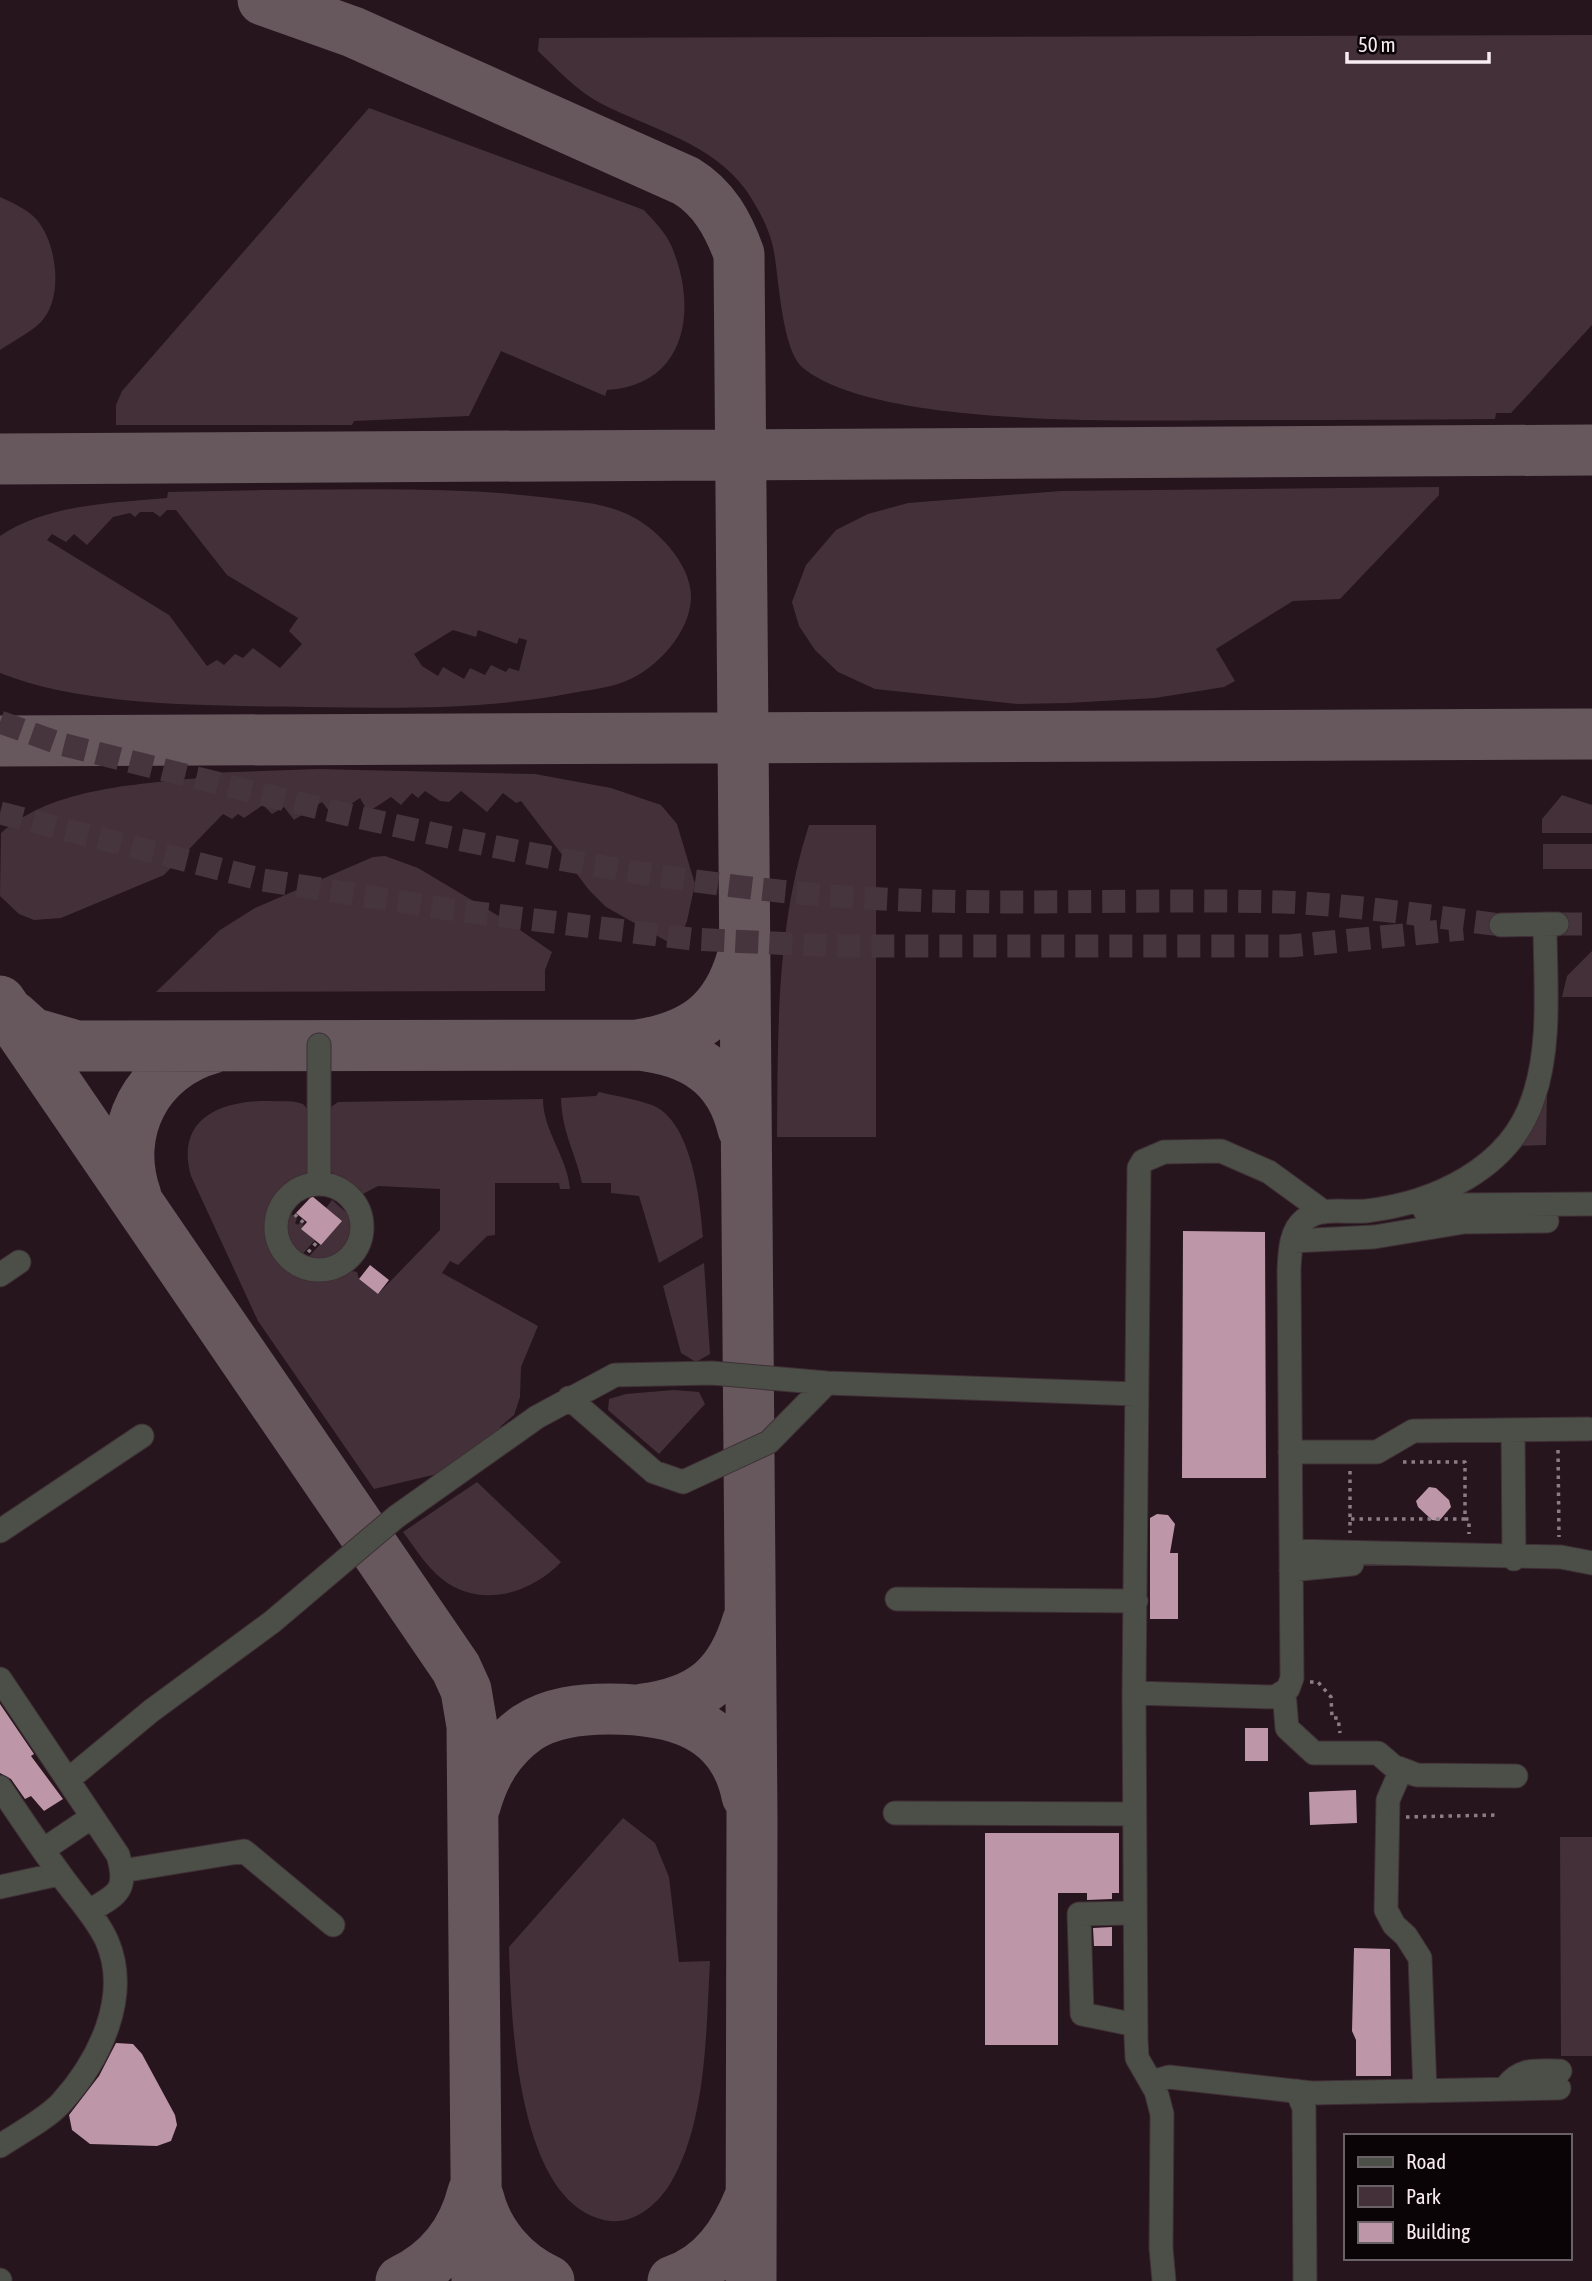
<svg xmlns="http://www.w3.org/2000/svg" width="1592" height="2281" font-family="'Asap Condensed',sans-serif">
<rect width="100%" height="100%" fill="#26151d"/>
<!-- green -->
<path fill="#443039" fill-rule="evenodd" d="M1592 35V325L1511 413H1496L1495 419C1413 420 1330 420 1248 420 1146 420 880 430 803 368 781 350 779 274 773 247 768 226 758 208 746 190 711 142 650 129 600 103 577 91 557 69 538 51L539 38Z
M369 108 644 210C654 221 665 232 671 245 698 307 688 385 607 390L605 396 501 351 469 416 354 421 352 425H116V405L122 391Z
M0 197C13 203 27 209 37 220 57 244 64 298 41 322 30 333 13 341 0 350Z
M1439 487V495L1340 599 1293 601 1216 649 1235 681 1224 687 1155 698 1068 703 1017 704 875 689 838 672 815 650 799 626 792 602 806 565 836 530 868 514 908 503 1061 491Z
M262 490C358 490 454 486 550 498 575 501 603 503 627 514 656 527 692 564 691 598 690 633 656 669 626 681 609 688 589 690 572 693 485 710 397 708 309 707 214 705 88 708 0 673V536C47 504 112 503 167 498L168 492ZM167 510H176L227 575 298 618 289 631 302 644 280 668 253 648 243 658 235 654 224 665 217 660 207 666 169 615 47 540 52 534 66 542 74 534 87 545 113 517 130 513 135 517 140 512H153L160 517ZM453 630 476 637 478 630 517 644 519 638 527 640 519 671 509 668 506 672 491 665 485 675 470 668 464 679 443 667 438 676 422 666 414 654Z
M318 769 535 774 611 788 661 805 677 824 695 884 687 921 677 947 606 907 589 890 521 801 516 803 503 793 487 812 461 791 449 802 440 801 425 791 418 798 412 793 401 805 391 797 368 812 360 798 333 816 322 802 294 820 284 807 272 814 263 805 244 818 238 814 232 819 223 814 164 875 61 918 34 920 19 914 0 896 1 833C55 786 139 785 207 777V773Z
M1562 795 1592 805V833H1542V819Z
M809 825H876V1137H777C778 1031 776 927 809 825Z
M1543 844H1592V869H1543Z
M385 856 418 868 507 921 552 952 545 970V991L156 992 220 930 255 908 373 857Z
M1592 951V997H1562L1567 976Z
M599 1092C616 1096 635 1099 652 1105 692 1121 700 1200 703 1237L659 1263 639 1196 611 1193V1183H582C575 1151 562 1133 561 1098L596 1096Z
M1547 1092 1546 1145 1511 1146 1545 1093Z
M543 1099C543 1131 567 1156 570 1189H560L559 1183H495V1235L487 1236 458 1265 450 1261 442 1273 538 1326 521 1367 520 1397 514 1415 501 1426 494 1440 437 1474 374 1489 258 1321 191 1176C175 1119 220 1100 270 1101 281 1102 293 1100 303 1104L311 1113C311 1128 314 1147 312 1161 308 1180 288 1186 279 1202 263 1229 278 1267 310 1275 327 1279 341 1268 357 1272L359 1279 378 1294 440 1230V1189L378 1186 361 1195 330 1171 327 1110 338 1102Z
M332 1200 355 1220 358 1233C350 1256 329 1274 304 1262L341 1221 326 1208Z
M285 1208 297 1219 295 1223 298 1225 300 1222 304 1226 302 1229 315 1240 298 1259C282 1248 275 1227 285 1208Z
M704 1263 710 1354 696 1362 681 1353 663 1286Z
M674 1390 699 1392 705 1404 659 1454 608 1410 609 1399 626 1394Z
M477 1482 561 1562C531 1594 479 1609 442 1579 426 1566 415 1548 403 1532Z
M623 1818 655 1843 669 1877 679 1962 710 1961C706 2030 707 2123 670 2184 658 2204 634 2224 610 2221 517 2209 511 2020 509 1947Z
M1560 1837H1592V2056H1561Z"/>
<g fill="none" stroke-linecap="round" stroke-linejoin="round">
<!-- taxiway -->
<path stroke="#67585e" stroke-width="51" d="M263 0 353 32 686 181C714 198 728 224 739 254L752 1819 751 2281
M0 459 1592 450
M0 741 1592 734
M0 1001 456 1668 466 1690 472 1726 477 2281
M13 1016 32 1033 77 1046 638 1045C693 1036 726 1014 742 958
M638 1045C692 1051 730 1073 743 1129
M136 1196C113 1131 147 1066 213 1048
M643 1709C702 1701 731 1677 748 1620
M475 1806C484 1774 499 1748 527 1728 551 1712 581 1709 609 1709 673 1709 733 1724 747 1796
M478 2196C487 2234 514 2265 549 2281
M401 2281C439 2263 463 2233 473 2192
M673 2281C713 2268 735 2234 750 2197"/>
</g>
<!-- building -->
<path fill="#bd96a7" d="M312 1196 342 1221 321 1245 301 1229 307 1222 296 1213Z
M1183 1231 1265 1232 1266 1478H1182Z
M370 1265 389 1280 378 1294 359 1279Z
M1429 1487 1436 1488 1449 1500 1451 1507 1439 1521 1432 1520 1418 1507 1416 1501Z
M1157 1514 1168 1515 1175 1524 1170 1553H1178V1619H1150V1518Z
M0 1704 34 1754 31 1756 63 1799 44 1811 31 1796 25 1799 11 1779 0 1773Z
M1245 1728H1268V1761H1245Z
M1356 1790 1357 1823 1310 1825 1309 1792Z
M985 1833H1119V1893H1112V1899L1087 1900V1893H1058V2045H985Z
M1112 1927V1946H1094L1093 1928Z
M1354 1948 1390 1949 1391 2076H1356V2040L1352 2031Z
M116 2043 133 2044 142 2054 175 2115 177 2125 171 2141 157 2146 90 2144 72 2130 69 2115 99 2076Z"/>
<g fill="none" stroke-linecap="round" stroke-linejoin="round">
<!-- minor-tunnel -->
<path stroke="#46353d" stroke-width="23" stroke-dasharray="23 11" stroke-linecap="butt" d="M0 722 61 744C312 807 563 873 821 895 975 908 1129 898 1282 902 1356 905 1428 916 1501 925
M0 813 263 880 454 910 691 939 835 946H1290L1463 929
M1559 924H1592"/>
<!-- minor casing -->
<g stroke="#3f2f36" stroke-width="25">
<path id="minor" d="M1501 925 1557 924
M319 1045V1183
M276 1227a43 43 0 1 1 86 0a43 43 0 1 1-86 0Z
M1425 1211 1447 1205 1592 1204
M1293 1241 1374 1237 1464 1222 1547 1221
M0 1275 19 1262
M569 1398 654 1472 683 1482 769 1442 827 1383
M1513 1430 1514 1559
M1290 1452H1377L1413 1431 1588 1429
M0 1531 142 1436
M1291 1551 1561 1557 1592 1563
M1291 1570 1352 1564
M897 1599 1136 1601
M0 1679 118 1855C128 1890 119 1894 89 1911
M1284 1692 1287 1728 1314 1753H1378L1393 1766 1417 1775 1516 1776
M1134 1693 1275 1697 1288 1689 1292 1678 1289 1269C1290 1253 1290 1231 1304 1220 1321 1206 1346 1213 1366 1211 1434 1203 1510 1169 1533 1099 1552 1044 1545 981 1545 924
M1401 1770 1388 1800 1386 1910 1394 1925 1406 1936 1420 1958 1425 2091
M69 1779 151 1711 272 1622 396 1517 537 1417 615 1375 712 1373 827 1383 1136 1394
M0 1787C19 1815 38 1844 58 1871 74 1895 95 1915 107 1941 131 1997 99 2061 61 2103 45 2120 19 2133 0 2146
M895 1813 1134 1814
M43 1850 92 1817
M122 1871 244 1851 333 1925
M0 1887 59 1874
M1135 1913 1079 1914 1082 2014 1136 2025
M1151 2082 1169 2077 1312 2093 1559 2088
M1506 2087C1521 2067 1537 2071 1560 2071
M1297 2091 1304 2108 1305 2281
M0 2280V2281
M1164 2281 1161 2248 1162 2114 1156 2091 1137 2058 1136 2038 1134 1693 1139 1168 1143 1161 1164 1152 1221 1151 1269 1172 1324 1212"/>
</g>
<!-- path -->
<path stroke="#8c7d84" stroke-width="3.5" stroke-dasharray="3.5 5" stroke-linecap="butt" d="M282 1203 305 1224
M297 1265 317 1242
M1558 1450 1559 1537
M1350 1471V1533
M1351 1519H1465V1462H1403
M1465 1519H1469V1534
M1310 1682H1318L1331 1697 1332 1718H1338L1340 1733
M1406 1817 1497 1815"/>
<!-- minor -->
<use href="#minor" stroke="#4c4f47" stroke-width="23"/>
</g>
<!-- legend -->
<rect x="1344" y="2134" width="228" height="126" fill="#0a0407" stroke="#696165" stroke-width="2"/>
<rect x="1358" y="2157" width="35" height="10" fill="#4c4f47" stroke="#696165" stroke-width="2"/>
<text x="1406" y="2169" font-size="21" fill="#f8ecf1">Road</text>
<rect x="1358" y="2186" width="35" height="21" fill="#443039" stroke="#696165" stroke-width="2"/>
<text x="1406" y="2204" font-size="21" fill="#f8ecf1">Park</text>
<rect x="1358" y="2222" width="35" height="21" fill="#bd96a7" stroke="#696165" stroke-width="2"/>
<text x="1406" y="2239" font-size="21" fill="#f8ecf1">Building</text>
<!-- scale -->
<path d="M1347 52v10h142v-10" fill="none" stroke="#f8ecf1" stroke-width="3.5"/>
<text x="1358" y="52" font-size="21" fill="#f8ecf1" stroke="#0a0407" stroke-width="5" paint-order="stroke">50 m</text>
</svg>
